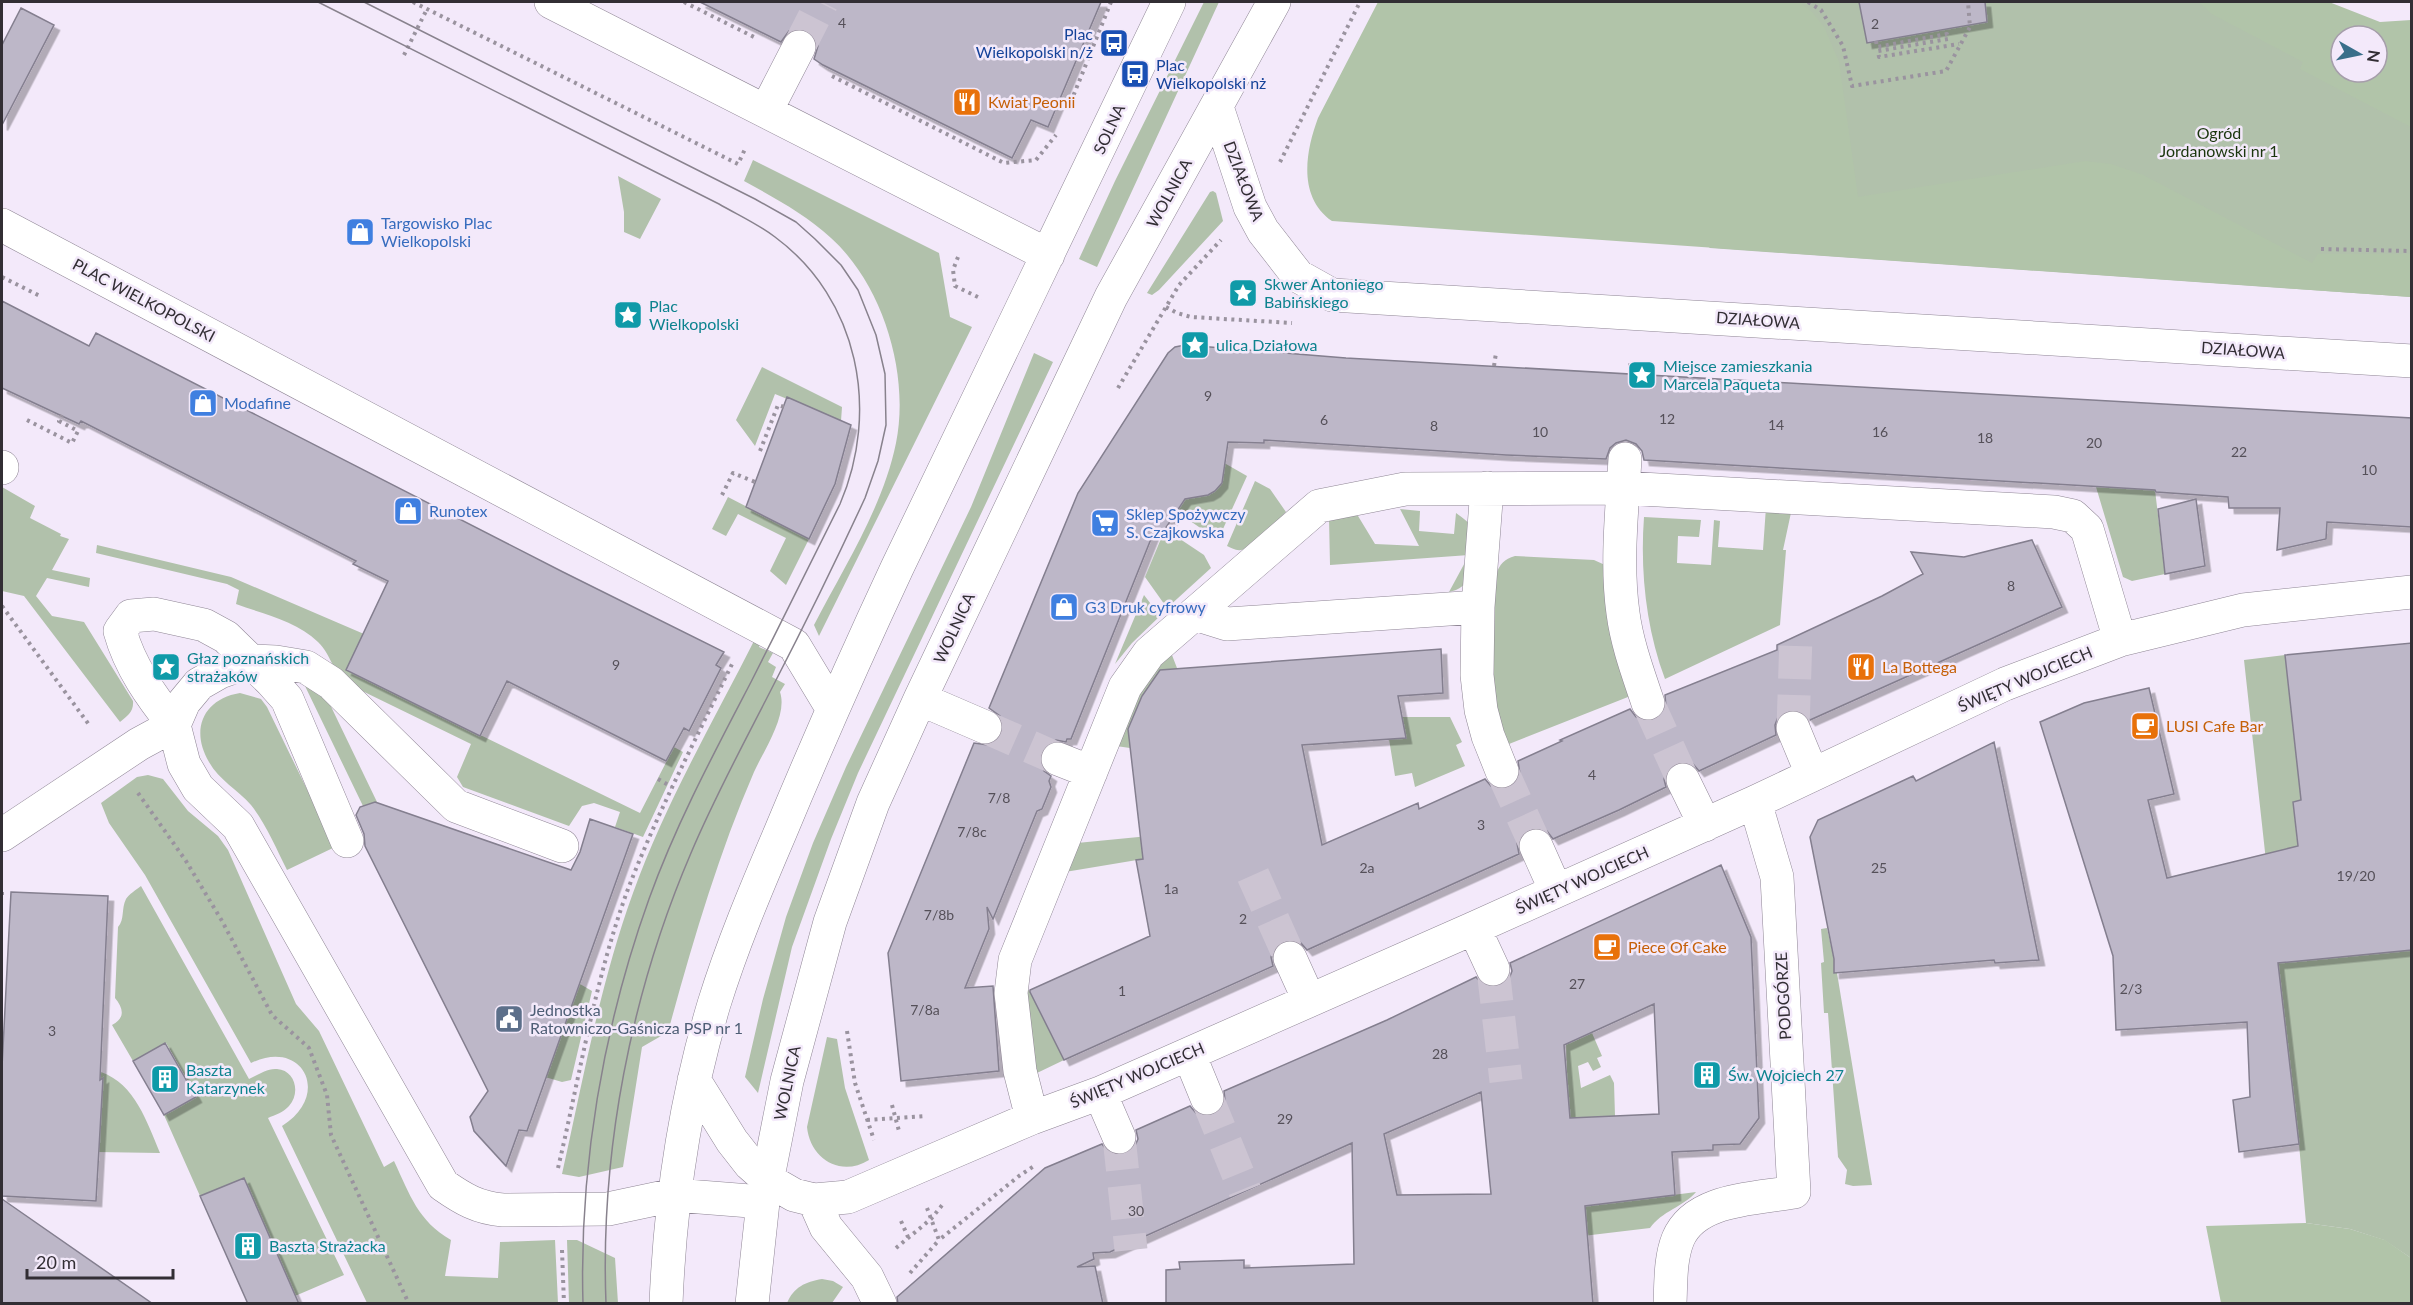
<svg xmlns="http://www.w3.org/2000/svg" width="2413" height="1305" font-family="Lato,sans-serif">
<defs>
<filter id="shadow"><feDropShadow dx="5.5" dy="5.5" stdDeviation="0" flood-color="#0004"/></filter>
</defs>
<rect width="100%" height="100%" fill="#f3e9fa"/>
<!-- green -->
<path fill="#b1c1ab" d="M1204 2H1219L1097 267 1079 259 1115 181Z
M1411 2H2268L2341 72 2411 99V297L1710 248Z
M753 160 939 253 950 317 972 327 819 636 814 625C844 567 883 507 896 443 910 374 883 285 831 238 805 214 775 198 744 181Z
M618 176 661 199 640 239 624 232V212Z
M1213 191 1216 193 1223 221 1159 290 1152 295 1147 293 1210 192Z
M1034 353 1053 362 858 773 831 839 792 947 758 1093 745 1077 763 999 786 917 813 843 846 767 971 507Z
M762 367 842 407 841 421 775 394 755 446 736 420Z
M1219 460 1247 476 1218 540 1177 512 1189 494C1204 495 1212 496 1221 483Z
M1255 481 1270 489 1286 512C1277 520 1252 549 1241 550 1236 551 1232 548 1227 546Z
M2 487 35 506 30 518 61 534 60 536 69 539 52 570 90 578 89 587 47 578 36 596 52 616 84 622 133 701C134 712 127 716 120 722L24 596 2 591Z
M2096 487 2155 490 2165 574 2132 581 2123 577Z
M728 497 809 539 786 585 770 571 786 538 738 514 726 536 712 529Z
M1766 507 1792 508 1783 550H1786L1780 625 1665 679C1646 628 1640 571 1644 517L1701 520 1699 537 1678 536 1677 563 1711 565 1714 520 1720 521 1718 547 1763 550Z
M1400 509 1420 511 1419 531 1454 534 1456 513C1463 518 1472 524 1475 533 1476 539 1474 546 1474 552 1473 571 1470 588 1449 592L1469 555 1330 565 1329 519 1347 511H1355L1375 544 1419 546Z
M1165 529 1204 555 1211 568 1167 608 1145 577Z
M97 545 231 577 364 634 347 670 640 813 674 747 683 752 643 837 615 827 620 812 594 803 582 806 569 826 463 787 457 777 471 744 352 686C330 671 333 657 318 642 297 621 263 614 236 604L239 590 227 584 96 553Z
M1515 556 1594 560 1605 565 1633 695 1504 746 1488 678 1496 574C1500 564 1504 559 1515 556Z
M1144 595 1160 616 1132 643 1115 664Z
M755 639 761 642 759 647 773 653 768 662 776 667 772 677 785 684 780 692C788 715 764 750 754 772 718 855 692 944 668 1032L642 1047 623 1167 579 1177 562 1174C583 1080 600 984 633 893 665 804 713 722 755 639Z
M1170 650 1177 668 1180 696 1130 748 1116 746 1138 692Z
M2285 655 2301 800 2293 802 2310 960 2411 950V1258L2384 1240 2350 1229 2306 1223 2299 1144 2273 925 2244 660Z
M305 686 315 687 324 692 377 802 376 803 363 806Z
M240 693 261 699 267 707 335 847 287 870C276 848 266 824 251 805 238 790 219 780 209 762 190 730 203 699 240 693Z
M1401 717H1450L1462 742 1456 745 1465 766 1415 787 1412 773 1395 776 1389 739 1404 738Z
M148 775 163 779 188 811 218 836 228 850 296 1004 319 1031 384 1167 394 1161C410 1195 418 1221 451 1240L445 1276 498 1278 500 1242 555 1240 558 1303H367L282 1126C332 1095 303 1038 251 1063L145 875 109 823 101 803 137 777Z
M1190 832 1143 859 1065 872 1077 843Z
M141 886 249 1079C258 1075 267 1068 277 1069 295 1070 301 1093 289 1106 284 1112 275 1115 268 1118L344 1275 295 1296 244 1178 200 1196 164 1115 196 1096 166 1043 133 1061 112 1025C125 1018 124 1009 115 998L118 927C125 919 121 909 126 899 129 894 136 890 141 886Z
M1827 928 1837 973 1872 1185 1853 1186 1845 1184 1847 1170 1838 1157 1828 1013H1824L1821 963 1824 962 1821 929Z
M580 984 592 991 571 1080 562 1082 545 1077Z
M1029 990 1064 1060 1037 1073 1034 1070 1022 993Z
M1592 1033 1602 1056 1597 1058 1601 1067 1593 1071 1588 1062 1578 1066 1581 1088 1610 1075 1614 1083 1615 1116 1566 1209 1696 1192C1683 1207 1662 1211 1650 1228L1541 1241 1567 1083 1566 1041 1570 1043Z
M827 1037 837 1039 845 1088 869 1160C840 1178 810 1158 807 1127Z
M101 1072C135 1084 147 1122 160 1153L96 1152Z
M567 1240H577L615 1258 618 1303H569Z
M822 1279 833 1281 843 1287 832 1303H787C794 1287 805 1282 822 1279Z"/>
<!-- forest -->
<path fill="#b1c4a9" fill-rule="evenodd" d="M1378 2H1799L1812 12 1824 27 1839 62 1858 197 2085 161 2111 164 2143 175 2312 263 2318 254H2411V297L1332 221C1298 197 1305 153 1318 118Z
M2199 2H2329L2380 22 2411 20V127L2300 69 2303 62 2212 14ZM2341 36H2377V72H2341Z
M2306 1223 2350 1229 2385 1240 2411 1258V1303H2221L2206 1226Z"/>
<!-- building -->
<path fill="#bdb7c8" stroke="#847f8f" stroke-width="1.5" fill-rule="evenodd" filter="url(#shadow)" d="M700 2H1101L1048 127 1031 120 1012 158 823 65 814 59 818 46 814 36 807 30 799 28 789 31 781 42Z
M1859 2H1985L1987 22 1867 43Z
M21 8 54 25 2 125V45Z
M2 301 89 346 96 333 563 572 724 652 716 665 721 668 689 731 684 728 666 761 507 681 480 736 346 670 388 581 353 564 356 561 81 421 79 424 2 388Z
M1185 345 1346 358 2412 418V527L2327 522 2326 539 2277 550 2280 508H2229L2228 497 2156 492 2155 490 1644 460 1642 451 1636 444 1626 440 1616 443 1610 448 1606 459 1506 455 1264 440V443L1228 442 1222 483 1215 491 1208 495 1185 499 1163 532 1155 529 1071 739H1067L1066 742 1056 740 1047 744 1040 753V762L1044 771 1051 776 1049 781 1051 787 1042 809 1037 811 993 919 987 907 989 929 965 988 993 986 999 1071 901 1081 888 953 974 743 988 745 997 742 1002 734 1003 724 1000 716 989 708 1078 493 1168 353 1175 347Z
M787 397 851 425 835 484 809 539 746 507Z
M2196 499 2205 566 2165 574 2158 509Z
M2032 540 2062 607 1810 720 1805 714 1796 710 1785 711 1778 717 1775 725 1776 735 1699 771 1693 764 1685 761 1675 763 1667 770 1664 779 1666 787 1619 810 1553 839 1547 831 1539 827 1528 829 1521 835 1517 843 1519 854 1307 950 1300 942 1291 939 1283 941 1274 948 1271 957 1273 966 1064 1060 1030 992V990L1150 936 1136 860 1143 859 1128 729 1142 696 1160 670 1441 649 1443 693 1398 696 1406 738 1302 745 1322 845 1418 803 1419 809 1485 779 1491 786 1499 789 1509 788 1516 783 1520 774 1518 761 1562 741 1560 740 1630 709 1636 717 1644 721H1655L1662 715 1666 707 1665 695 1777 650V645L1882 596 1923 574 1911 552 1964 557Z
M2412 643V950L2278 963 2299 1144 2239 1152 2233 1100 2250 1097 2247 1022 2116 1030 2113 956 2040 722 2084 703 2149 688 2174 794 2148 800 2167 878 2298 846 2293 802 2301 800 2285 655Z
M1994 742 2039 960 1995 963 1994 960 1834 973V959L1810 837 1818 820 1913 776 1916 781Z
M375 802 571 870 580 852 590 819 633 834 527 1131 519 1130 506 1166 474 1131 470 1117 488 1091 365 846 364 834 356 815 360 807Z
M1721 865 1751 937 1759 1118 1740 1144 1713 1145V1150L1672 1152 1675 1195 1585 1206 1593 1304H1166V1270L1180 1269 1179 1262 1244 1260V1268L1354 1264 1352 1143 1110 1252 1093 1253 1094 1259 1077 1267 1095 1266 1103 1304H898L897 1297 1045 1168 1102 1144 1108 1152 1116 1155 1126 1154 1134 1148 1138 1139 1136 1130 1190 1106 1196 1113 1204 1116 1215 1115 1222 1109 1225 1101 1224 1091 1387 1020 1476 977 1482 984 1491 988 1500 986 1509 979 1512 971 1510 963ZM1654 1004 1659 1114 1570 1118 1564 1045ZM1481 1092 1491 1194 1397 1195 1384 1134Z
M11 892 108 896 100 1080 103 1078 96 1201 2 1196V1067Z
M165 1043 196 1097 164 1115 133 1061Z
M244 1178 299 1304H248L200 1196Z
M2 1199 153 1304H2Z"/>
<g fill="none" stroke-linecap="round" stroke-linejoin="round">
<!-- minor-tunnel -->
<path stroke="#ccc4d2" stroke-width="33" stroke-dasharray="33 16" stroke-linecap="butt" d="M799 47 822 2
M1648 703 1683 780
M985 727 1058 759
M1793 728 1796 636
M1502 771 1536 846
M1253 875 1290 958
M1493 969 1506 1081
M1207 1098 1245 1191
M1119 1137 1131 1250"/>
<!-- minor casing -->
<g stroke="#8f8695" stroke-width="34">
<path id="minor" d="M551 2 1048 255
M1217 107 1250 207 1263 231 1298 276 1332 295 2412 361
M766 111 799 47
M2 225 794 645 832 708
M1625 459C1622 510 1616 563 1623 613 1627 644 1638 673 1648 703
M2 467V468
M1487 488 1478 607 1477 675 1481 710 1488 736 1502 771
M1195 614 1227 624 1478 607
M920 699 985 727
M1793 728 1812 774
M1058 759 1091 772
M1683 780 1705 825
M2 835 139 744 174 725C151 696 130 667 120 631L131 616 154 614 204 625 226 637 271 681 287 699 347 841
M562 846 456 806 331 683 306 667 276 662 251 661 220 672 199 684 184 702 174 725 184 764 198 788 238 826 443 1185C463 1199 478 1208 503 1210L608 1209 674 1195 763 1202
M1536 846 1556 891
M1474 928 1493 969
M1290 958 1309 1000
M1189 1054 1207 1098
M694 1080 732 1141 750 1164 768 1180 794 1195 814 1200 848 1197 1032 1118 1100 1093 1474 928 1755 802 2005 684 2120 640 2243 610 2412 592
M1100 1093 1119 1137
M1032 1118 1020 1071 1011 993 1015 960 1125 687 1149 653 1319 506 1405 489 1623 488 2054 512 2073 516 2087 529 2120 640
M814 1200 826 1227 867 1277 880 1304
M666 1304C670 1203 685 1101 714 1004 732 946 756 889 780 833 817 744 856 656 897 568 986 379 1080 191 1169 2
M752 1304 763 1202 787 1081 830 922 873 803 920 699 1111 297 1274 2
M1670 1304C1671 1282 1670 1259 1678 1239 1695 1198 1756 1199 1794 1192L1777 877 1755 802"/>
</g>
<!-- path -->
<path stroke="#9a939f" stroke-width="4" stroke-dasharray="3 4.5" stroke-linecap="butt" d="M413 2 738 164 745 149
M684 2 756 38
M1808 2 1821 10 1843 46 1852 86 1946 71 1970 27 1968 2
M1876 41 1877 47 1947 34 1948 39 1878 51 1879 57 1959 44
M404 55 427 9
M832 76 1004 163 1036 160 1056 135
M1068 109 1111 2
M1280 162 1360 2
M2321 249 2412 251
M958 257 953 270 955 286 982 299
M2 277 42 297
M1166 307 1177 313 1191 317 1292 323
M1494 366 1496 353
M1630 374V360
M1118 388 1179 285 1221 240
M27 420 72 443 78 431 59 421 62 415
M760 451 778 405 784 407
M722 495 733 473 755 482
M2 606 90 726
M658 779 672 787
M138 793 186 861 222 921 272 1015 309 1048 327 1095 331 1135 409 1304
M2 892V899
M847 1031 855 1083 874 1140
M892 1105 899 1131
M867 1120 925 1116
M558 1168C580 1075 595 979 628 889 658 811 697 737 733 662
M927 1208 939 1240 1019 1176 1034 1166
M901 1221 908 1237
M896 1248 931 1219 943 1204
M562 1250 564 1304
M910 1273 939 1240"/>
<!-- minor -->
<use href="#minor" stroke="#fff" stroke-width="33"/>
<!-- tram -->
<path stroke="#88828d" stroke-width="1.5" d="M318 2 719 204C738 215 758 224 775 237 859 299 880 411 840 504 810 564 781 623 751 682 714 753 676 824 649 899 603 1027 579 1168 583 1304
M364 2 755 199 796 222 815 239 841 265 858 290 876 335 885 374 886 425 878 461 865 498C836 561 805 624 773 686 745 741 715 796 691 853 631 993 600 1151 606 1304"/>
</g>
<!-- icons -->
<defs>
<g id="bus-square" transform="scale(1.5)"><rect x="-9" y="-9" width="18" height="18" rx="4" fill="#1a4fb4" stroke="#f3e9fa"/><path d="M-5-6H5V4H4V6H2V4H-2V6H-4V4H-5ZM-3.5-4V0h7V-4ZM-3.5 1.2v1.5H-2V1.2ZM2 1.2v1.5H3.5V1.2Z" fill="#fff"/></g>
<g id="restaurant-square" transform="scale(1.5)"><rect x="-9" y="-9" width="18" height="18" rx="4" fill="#e8710a" stroke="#f3e9fa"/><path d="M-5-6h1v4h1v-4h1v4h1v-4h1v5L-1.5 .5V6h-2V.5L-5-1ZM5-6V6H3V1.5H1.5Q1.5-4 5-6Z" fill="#fff"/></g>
<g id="shop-square" transform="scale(1.5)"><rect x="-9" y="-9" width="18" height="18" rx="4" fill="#3f7fe0" stroke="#f3e9fa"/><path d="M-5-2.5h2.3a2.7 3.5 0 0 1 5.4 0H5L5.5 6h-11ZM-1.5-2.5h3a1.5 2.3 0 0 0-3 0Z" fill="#fff"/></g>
<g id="sight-square" transform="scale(1.5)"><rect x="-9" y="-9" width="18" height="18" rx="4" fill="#0f9aa8" stroke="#f3e9fa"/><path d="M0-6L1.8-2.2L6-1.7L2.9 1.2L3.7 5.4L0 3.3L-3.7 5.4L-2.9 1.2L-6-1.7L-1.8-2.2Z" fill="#fff"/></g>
<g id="supermarket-square" transform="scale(1.5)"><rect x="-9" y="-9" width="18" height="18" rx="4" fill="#3f7fe0" stroke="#f3e9fa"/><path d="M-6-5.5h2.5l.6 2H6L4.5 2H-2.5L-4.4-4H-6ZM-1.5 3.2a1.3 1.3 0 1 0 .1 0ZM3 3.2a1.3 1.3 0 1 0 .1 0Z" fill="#fff"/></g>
<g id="cafe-square" transform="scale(1.5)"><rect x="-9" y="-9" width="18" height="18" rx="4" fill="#e8710a" stroke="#f3e9fa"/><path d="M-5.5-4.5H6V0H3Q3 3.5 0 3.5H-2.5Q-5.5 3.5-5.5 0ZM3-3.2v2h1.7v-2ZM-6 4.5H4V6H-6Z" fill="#fff"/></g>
<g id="civic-square" transform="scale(1.5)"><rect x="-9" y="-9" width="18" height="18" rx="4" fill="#5c6f8a" stroke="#f3e9fa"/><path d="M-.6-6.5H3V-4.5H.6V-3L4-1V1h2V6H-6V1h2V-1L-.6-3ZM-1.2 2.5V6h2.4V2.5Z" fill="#fff"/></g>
<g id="building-square" transform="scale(1.5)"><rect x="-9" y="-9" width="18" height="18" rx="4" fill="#0f9aa8" stroke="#f3e9fa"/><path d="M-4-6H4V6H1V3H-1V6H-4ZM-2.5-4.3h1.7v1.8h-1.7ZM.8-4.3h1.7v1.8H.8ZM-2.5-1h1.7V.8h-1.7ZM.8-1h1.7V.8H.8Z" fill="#fff"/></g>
</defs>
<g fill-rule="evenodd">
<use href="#bus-square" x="1114" y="43"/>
<use href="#bus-square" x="1135" y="74"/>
<use href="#restaurant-square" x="967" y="102"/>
<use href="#shop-square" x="360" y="232"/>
<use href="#sight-square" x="1243" y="293"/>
<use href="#sight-square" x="628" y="315"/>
<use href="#sight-square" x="1195" y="345"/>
<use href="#sight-square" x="1642" y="375"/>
<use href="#shop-square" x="203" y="403"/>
<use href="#shop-square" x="408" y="511"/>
<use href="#supermarket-square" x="1105" y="523"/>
<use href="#shop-square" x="1064" y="607"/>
<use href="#sight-square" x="166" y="667"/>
<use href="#restaurant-square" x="1861" y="667"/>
<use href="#cafe-square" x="2145" y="726"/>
<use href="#cafe-square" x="1607" y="947"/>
<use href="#civic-square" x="509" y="1019"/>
<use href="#building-square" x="1707" y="1075"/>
<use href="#building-square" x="165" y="1079"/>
<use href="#building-square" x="248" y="1246"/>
</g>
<g text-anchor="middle" stroke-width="5" stroke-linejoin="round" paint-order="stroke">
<!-- number labels -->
<g font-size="14" fill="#555059">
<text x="842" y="28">4</text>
<text x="1875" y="29">2</text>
<text x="1208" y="401">9</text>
<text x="1667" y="424">12</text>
<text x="1324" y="425">6</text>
<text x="1776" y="430">14</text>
<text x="1434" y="431">8</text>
<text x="1540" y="437">10</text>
<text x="1880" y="437">16</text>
<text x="1985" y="443">18</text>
<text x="2094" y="448">20</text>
<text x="2239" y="457">22</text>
<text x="2369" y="475">10</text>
<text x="2011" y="591">8</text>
<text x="616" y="670">9</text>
<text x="1592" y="780">4</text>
<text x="999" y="803">7/8</text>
<text x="1481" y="830">3</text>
<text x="972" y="837">7/8c</text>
<text x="1367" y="873">2a</text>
<text x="1879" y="873">25</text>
<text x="2356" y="881">19/20</text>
<text x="1171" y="894">1a</text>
<text x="939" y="920">7/8b</text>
<text x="1243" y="924">2</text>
<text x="1577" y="989">27</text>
<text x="2131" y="994">2/3</text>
<text x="1122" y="996">1</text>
<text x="925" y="1015">7/8a</text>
<text x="52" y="1036">3</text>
<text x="1440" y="1059">28</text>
<text x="1285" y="1124">29</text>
<text x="1136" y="1216">30</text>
</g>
<!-- transit labels -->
<g font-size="16" fill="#164399" stroke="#f3e9fa" text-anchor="end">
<text x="1093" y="40">Plac<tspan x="1093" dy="18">Wielkopolski n/ż</tspan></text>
<text x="1156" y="71" text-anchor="start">Plac<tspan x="1156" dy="18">Wielkopolski nż</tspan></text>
</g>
<!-- food labels -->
<g font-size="16" fill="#c56008" stroke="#f3e9fa" text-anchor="start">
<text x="988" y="108">Kwiat Peonii</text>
<text x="1882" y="673">La Bottega</text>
<text x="2166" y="732">LUSI Cafe Bar</text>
<text x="1628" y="953">Piece Of Cake</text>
</g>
<!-- street labels -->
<g font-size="16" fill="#322e34" stroke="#f3e9fa">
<text transform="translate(1109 129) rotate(-65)" y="6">SOLNA</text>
<text transform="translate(1244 181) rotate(69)" y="6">DZIAŁOWA</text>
<text transform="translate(1169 193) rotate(-61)" y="6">WOLNICA</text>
<text transform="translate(144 300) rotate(28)" y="6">PLAC WIELKOPOLSKI</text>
<text transform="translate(1758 320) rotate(4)" y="6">DZIAŁOWA</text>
<text transform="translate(2243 350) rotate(4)" y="6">DZIAŁOWA</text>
<text transform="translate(954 628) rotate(-65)" y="6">WOLNICA</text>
<text transform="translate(2025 679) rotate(-23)" y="6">ŚWIĘTY WOJCIECH</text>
<text transform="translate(1582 880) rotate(-24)" y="6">ŚWIĘTY WOJCIECH</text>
<text transform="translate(1783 996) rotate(-93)" y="6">PODGÓRZE</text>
<text transform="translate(1137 1075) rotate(-23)" y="6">ŚWIĘTY WOJCIECH</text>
<text transform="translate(787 1083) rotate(-78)" y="6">WOLNICA</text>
</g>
<!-- park labels -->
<g font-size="16" fill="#1b360e" stroke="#f3e9fa">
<text x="2219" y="139">Ogród<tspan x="2219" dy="18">Jordanowski nr 1</tspan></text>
</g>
<!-- shop labels -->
<g font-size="16" fill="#366cbe" stroke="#f3e9fa" text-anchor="start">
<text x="381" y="229">Targowisko Plac<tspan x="381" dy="18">Wielkopolski</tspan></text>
<text x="224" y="409">Modafine</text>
<text x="429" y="517">Runotex</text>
<text x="1126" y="520">Sklep Spożywczy<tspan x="1126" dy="18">S. Czajkowska</tspan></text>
<text x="1085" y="613">G3 Druk cyfrowy</text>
</g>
<!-- culture labels -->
<g font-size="16" fill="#0d838f" stroke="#f3e9fa" text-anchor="start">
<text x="1264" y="290">Skwer Antoniego<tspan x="1264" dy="18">Babińskiego</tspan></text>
<text x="649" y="312">Plac<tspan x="649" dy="18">Wielkopolski</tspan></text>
<text x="1216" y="351">ulica Działowa</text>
<text x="1663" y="372">Miejsce zamieszkania<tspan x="1663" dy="18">Marcela Paqueta</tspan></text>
<text x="187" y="664">Głaz poznańskich<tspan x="187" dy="18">strażaków</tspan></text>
<text x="186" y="1076">Baszta<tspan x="186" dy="18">Katarzynek</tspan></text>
<text x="1728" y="1081">Św. Wojciech 27</text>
<text x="269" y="1252">Baszta Strażacka</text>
</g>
<!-- service labels -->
<g font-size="16" fill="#4e5e75" stroke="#f3e9fa" text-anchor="start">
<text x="530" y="1016">Jednostka<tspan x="530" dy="18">Ratowniczo-Gaśnicza PSP nr 1</tspan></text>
</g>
</g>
<!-- border -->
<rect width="2413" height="1305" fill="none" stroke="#322e34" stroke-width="6"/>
<!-- north arrow -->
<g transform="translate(2359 54) rotate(99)"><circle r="28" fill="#f3e9fa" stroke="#a69eab" stroke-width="1.5"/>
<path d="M0-4.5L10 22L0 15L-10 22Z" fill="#396f8a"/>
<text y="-9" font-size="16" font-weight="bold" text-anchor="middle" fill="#322e34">N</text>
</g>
<!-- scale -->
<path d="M27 1269v9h146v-9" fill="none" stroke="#322e34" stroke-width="3"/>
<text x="36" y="1269" font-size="18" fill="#322e34" stroke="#f3e9fa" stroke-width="4.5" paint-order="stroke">20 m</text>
</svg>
